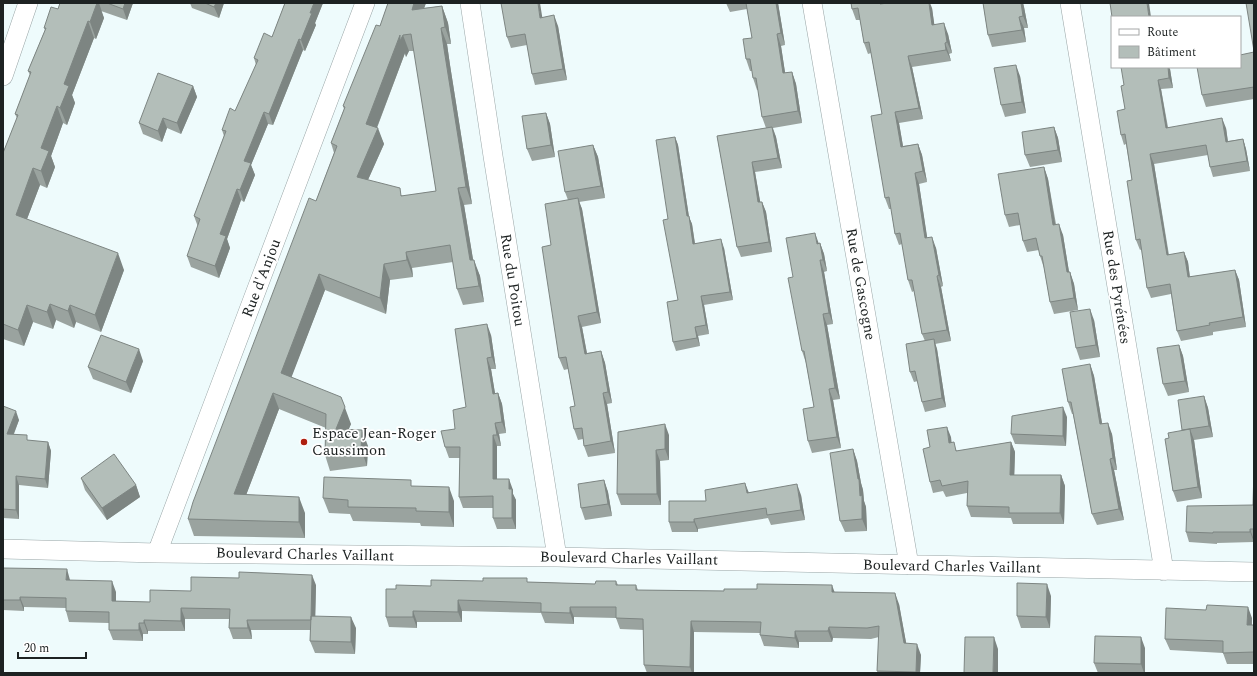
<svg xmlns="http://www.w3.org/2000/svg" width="1257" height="676" font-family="Spectral,serif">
<rect width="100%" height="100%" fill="#eefbfc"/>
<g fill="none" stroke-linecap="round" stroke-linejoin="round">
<!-- street casing -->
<g stroke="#9aa6a7" stroke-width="20">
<path id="street" d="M470 3 493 156 557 557
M812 3 909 565
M1070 3 1164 571
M3 76 28 3
M3 549 157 553 557 557 1254 572
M157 553 365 3"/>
</g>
<!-- street -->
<use href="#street" stroke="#fff" stroke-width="19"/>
</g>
<!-- wall -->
<path fill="#9aa39f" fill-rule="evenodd" d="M60 3H133L127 20 101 11 104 18 96 39 94 38 72 95 75 103 67 125 63 123 51 156 55 167 47 188 40 185 27 219 124 270 101 332 76 322 74 328 56 320 53 329 33 322 24 346 3 339V153L17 118 15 114 30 75 28 71 45 30 44 28 58 9Z
M190 3H224L219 18 192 8Z
M285 3H323L315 23 316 25 305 51 303 50 273 125 268 124 251 165 255 175 244 202 241 200 227 239 230 248 219 278 191 267 187 256 198 227 194 216 224 136 222 130 235 111 256 65 254 58 272 37Z
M388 3H426L424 8 442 6 448 23 451 44H447L450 65 472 204 464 205 473 260 480 276 484 302 463 305 457 289 453 262 412 268 413 277 390 280 386 314 325 290 291 377 351 424 348 430 368 446 367 466 330 471 325 455 326 428 279 409 246 495 305 513V538L194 536 188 519 316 201 334 153 331 143 344 109 343 106 380 26ZM409 51H414L436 191 403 196 368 180 384 144 377 128 405 53 406 57Z
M726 3H778L785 45 781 46 785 73 792 72 796 84 802 123 773 128 776 137 782 168 755 172 760 202H762L766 212 772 252 741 257 737 247 717 136 766 128 762 117 758 90H757L753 78 752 71H750L746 59 752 38 747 9 730 12Z
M851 3H882V4L932 8 934 24 948 34 952 53 949 54 951 61 912 67 923 119 899 123 903 146 918 144 922 155 927 182 919 184 927 238 936 248 943 286 941 287 951 341 935 344 937 349 946 407 925 412 922 402 918 381 914 382 910 372 925 341 922 334 914 291 912 292 908 280 902 244 899 245 895 234 891 209H889L885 198 882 114 871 53 868 54 864 43 860 20H856L852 9Z
M983 3H1023L1024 7 1028 28H1024L1026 42 992 47 988 35Z
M542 18 558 26 567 80 535 85 532 74 527 45 511 48 507 37Z
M1254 53V99L1206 107 1202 95Z
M1170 69 1173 88 1161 89 1168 127 1226 128 1228 141 1243 139 1246 149 1250 171 1213 177 1210 167 1208 155 1154 164 1169 255 1184 252 1188 262 1190 277 1235 270 1239 280 1246 327 1213 332V335L1181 341 1177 331 1171 294 1151 298 1147 288 1142 249 1140 250 1136 240 1132 180 1126 144 1124 145 1121 135 1125 109 1124 85Z
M1020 76 1026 113 1005 117 1001 105Z
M193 86 197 97 181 134 167 128 162 142 143 134 139 123Z
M546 113 550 124 555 157 532 161 527 149Z
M1054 127 1058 138 1062 162 1030 167 1025 155Z
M675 137 678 145 689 217 692 224 695 243 724 248 733 300 704 305 709 334 698 336 700 346 676 351 673 342 678 300 668 219Z
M593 145 598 157 605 198 579 202 582 209 601 323 582 327 587 353 601 351 605 363 612 403 607 404 615 453 588 457 584 446 583 439 578 440 574 429 575 406 568 369 564 370 559 358 551 245 568 200 565 192Z
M1044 167 1048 179 1056 224 1063 235 1069 272H1070L1074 284 1078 310 1054 314 1050 302 1044 268 1040 256 1039 250 1027 252 1023 241 1020 225 1009 227 1005 215Z
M818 243H820L824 254 827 271 824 272 833 324 827 325 840 399 833 400 841 448 812 453 808 441 814 407 806 363 802 351 793 277Z
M1094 320 1100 357 1080 360 1076 348Z
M491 335 496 369H491L495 394 498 393 502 404 506 433 499 434 501 446H497V479L513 490V494L516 500V529H497L493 518V508H463L459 497 460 458H449L445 447 455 429 466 407Z
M1179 345 1183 356 1189 392 1168 396 1163 384Z
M143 361 131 393 93 379 88 367Z
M1090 364 1094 376 1102 423 1112 434 1117 470H1114L1124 520 1097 525 1092 514 1073 414H1072L1068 402Z
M1204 396 1208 408 1213 437 1194 440 1202 498 1177 502 1173 491 1169 438 1183 430Z
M3 406 19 420 14 434 29 441 48 442 51 451 48 488 19 485V519L3 518Z
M1067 417 1066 446 1015 444 1011 434Z
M669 435V460L660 461 661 505H621L617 494Z
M951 437V443L957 451 1011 442 1015 452 1014 475H1061L1065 486 1064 524H1013L1011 518 971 517 967 506V493L946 497 943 491 933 493 930 482V447Z
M853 449 857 461 861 483 863 490 864 501 866 507 867 531 845 532 840 521Z
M1254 468V542L1217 543V544L1189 542 1186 532 1253 505Z
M81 478 136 485 140 497 107 520 85 490Z
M604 480 608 492 612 516 585 520 581 508Z
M413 486 454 501V527L421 526 420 523 353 521 350 514 329 513 323 498Z
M749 492 801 495 805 520 771 525 768 518 698 529V532H672L669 522 706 501Z
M3 568 70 580 116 592V601L150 602 191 591 316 585 315 616 356 628 355 654 315 653 310 641 311 630H251L252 639H233L229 628V619H185V631H148V634H143V641L113 640 109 630V623L69 622 66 611V608L24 607V611L3 610Z
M616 581 618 585H636L638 590 834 592 899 604 906 643 921 655 920 673H878L877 671 879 637 871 639 833 638 832 642H799V648L764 646 760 635V633L694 632V673H647L644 665V630L620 629 616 618 574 617V624L545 623 541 613 462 611V622H417V628L389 627 386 617 396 589 431 586 528 582 595 584Z
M1051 596 1050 628H1021L1017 616Z
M1252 618V625H1254V664H1227L1223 653 1170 650 1165 639Z
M1145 648V673H1098L1094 663Z"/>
<!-- shaded-wall -->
<path fill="#7d8582" d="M97 3H99L104 18 96 39 90 22Z
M125 3H133L127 20 123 9Z
M216 3H224L219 18 214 7Z
M314 3H323L315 23 316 25 305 51 301 40Z
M414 3H426L418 26 412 10Z
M538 3H540L544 28 540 18Z
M776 3H778L785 45 781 33Z
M929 3H930L932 8 936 36 932 25Z
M1021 3H1023L1024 7 1028 28 1023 16Z
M1147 3H1149L1151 17H1149Z
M442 6 448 23 451 44 445 27Z
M554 15 558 26 567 80 563 69Z
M1019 17 1024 28 1026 42 1022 30Z
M88 21 94 38 72 95 75 103 67 125 60 108 64 84Z
M944 23 948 34 952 53 947 42Z
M441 28 447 44 450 65 472 204 466 187 444 49Z
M777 34 781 46 787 85 783 73Z
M400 35H403L409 51 406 57 405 53 372 140 366 124Z
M299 39 303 50 273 125 269 114Z
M945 43 949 54 951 61 946 50Z
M908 56 912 67 923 119 919 108Z
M1016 65 1020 76 1026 113 1022 102Z
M1168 67H1169L1170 69 1173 88 1169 78Z
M792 72 796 84 802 123 798 111Z
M1158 80 1161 89 1169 137 1166 128Z
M193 86 197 97 181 134 177 123Z
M57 106 63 123 51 156 55 167 47 188 41 171V148Z
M264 112 268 124 251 165 255 175 244 202 240 190 244 161Z
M895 112 899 123 905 158 901 147Z
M546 113 550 124 555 157 551 145Z
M163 118 167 128 162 142 158 131Z
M1222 118 1226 128 1229 151 1226 142Z
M772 127 776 137 782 168 778 158Z
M1054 127 1058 138 1062 162 1058 150Z
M378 128 384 144 362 193 357 177Z
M675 137 678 145 689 217 692 224 696 252 693 244 687 216Z
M1243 139 1246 149 1250 171 1247 161Z
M918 144 922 155 927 182 923 171Z
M593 145 598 157 605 198 601 186Z
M1150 154 1154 164 1170 265 1167 255Z
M752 162 755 172 762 212 758 202Z
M1044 167 1048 179 1057 236 1053 225Z
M33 168 40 185 22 232 16 215Z
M915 173 919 184 929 249 925 238Z
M458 188 464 205 476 277 470 260Z
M237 189 241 200 227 239 230 248 219 278 215 266 220 234Z
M578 198 582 209 601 323 597 312Z
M762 202 766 212 772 252 769 242Z
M1059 224 1063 235 1071 284 1067 272Z
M815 233 819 244H817Z
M932 237 936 248 943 286 939 275Z
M721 239 724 248 733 300 730 292Z
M820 243 824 254 827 271 823 260Z
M406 252 412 268 413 277 407 260Z
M1184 252 1188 262 1191 287 1188 277Z
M118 253 124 270 101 332 95 315Z
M474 260 480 276 484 302 479 286Z
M820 260 824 272 833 324 829 313Z
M384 264 390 280 386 314 380 298Z
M1235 270 1239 280 1246 327 1243 317Z
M1070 272 1074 284 1078 310 1074 298Z
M319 274 325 290 287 389 281 373Z
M937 276 941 287 951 341 947 330Z
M701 296 704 305 709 334 706 325Z
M50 304 56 320 53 329 47 312Z
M27 305 33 322 24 346 18 330Z
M70 305 76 322 74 328 68 311Z
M1090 309 1094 320 1100 357 1096 345Z
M823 314 827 325 840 399 835 388Z
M578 316 582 327 589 365 585 354Z
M487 324 491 335 496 369 492 357Z
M695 327 698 336 700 346 697 338Z
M934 339 937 349 946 407 942 398Z
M1179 345 1183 356 1189 392 1185 381Z
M139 349 143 361 131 393 126 382Z
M601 351 605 363 612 403 608 392Z
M487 358 491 369 497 405 493 394Z
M1090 364 1094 376 1104 435 1100 424Z
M829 389 833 400 841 448 837 437Z
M273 393 279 409 240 511 234 494Z
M498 393 502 404 506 433 502 422Z
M603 393 607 404 615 453 611 441Z
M1204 396 1208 408 1213 437 1209 426Z
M341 397 351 424 342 445 336 429Z
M1063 407 1067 417 1066 446 1063 436Z
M16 411 19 420 10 443 7 434Z
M495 423 499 434 501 446 497 435Z
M1108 423 1112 434 1117 470 1113 458Z
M665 424 669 435V460L665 449Z
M947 427 951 437 953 454 949 443Z
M1190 429 1194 440 1202 498 1198 487Z
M362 430 368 446 367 466 361 449Z
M493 435 497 446V490L493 479Z
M48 442 51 451 48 488 45 479Z
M1011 442 1015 452 1014 486 1010 475Z
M853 449 857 461 861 483 863 490 864 501 866 507 867 531 862 519 858 479Z
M656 450 660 461 661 505 657 494Z
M1110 459 1114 470 1124 520 1119 509Z
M1061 475 1065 486 1064 524 1060 513Z
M16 476 19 485V519L16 510Z
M509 479 513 490V494L516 500V529L512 518 509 489Z
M604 480 608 492 612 516 608 504Z
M745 483 749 493H747Z
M797 484 801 495 805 520 801 510Z
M136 485 140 497 107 520 102 508Z
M449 487 454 501V527L449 512Z
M299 497 305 513V538L299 522Z
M694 519 698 529V532L694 522Z
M1250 529 1254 540V542L1250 532Z
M67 569 70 580V591L66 580Z
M312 575 316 585 315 630 311 620Z
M112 581 116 592V611L112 601Z
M1047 584 1051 596 1050 628 1046 617Z
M832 585 836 596 832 592Z
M895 593 899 604 908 653 904 643Z
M20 597 24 607V611L20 600Z
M458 600 462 611V622L458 612Z
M570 607 574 617V624L570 613Z
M1248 607 1252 618 1251 636 1247 625Z
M181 608 185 619V631L181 621Z
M413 611 417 622V628L413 617Z
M351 617 356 628 355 654 351 642Z
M144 620 148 631V634L144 623Z
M247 620 251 630 252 639 248 628Z
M691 621 694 632V673H692L690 667Z
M139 623 143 634V641L139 630Z
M829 627 833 638 832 642 828 631Z
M795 631 799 642V648L795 638Z
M994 637 998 649V673H993Z
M1141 637 1145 648V673H1144L1141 664Z
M917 644 921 655 920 673H917L916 672Z"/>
<!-- building -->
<path fill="#b3beb9" stroke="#7d8582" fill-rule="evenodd" d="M60 3H97L90 22 88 21 64 84 69 86 60 108 57 106 41 148 49 151 41 171 33 168 16 215 118 253 95 315 70 305 68 311 50 304 47 312 27 305 18 330 3 324V153L18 115 15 114 31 72 28 71 46 28H44L51 7 58 9Z
M107 3H125L123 9Z
M205 3H216L214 7Z
M285 3H314L310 13H312L301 40 299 39 269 114 264 112 244 161 251 163 240 190 237 189 220 234 226 236 215 266 187 256 200 219 194 216 226 131 222 130 230 108 235 111 258 60 254 58 264 33 272 37Z
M388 3H414L412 10 442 6 445 27 441 28 444 49 466 187 458 188 470 260H474L479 286 457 289 450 245 406 252 407 260 384 264 380 298 319 274 281 373 341 397 345 407 336 429 362 430 361 449 325 455 326 414 273 393 234 494 299 497V522L188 519 193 502 309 198 316 201 337 146 331 143 345 107 343 106 376 25 380 26ZM411 34 436 191 401 196 400 188 357 177 378 128 366 124 400 35V41L403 35Z
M501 3H538L540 18 554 15 563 69 532 74 525 34 507 37Z
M746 3H776L781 33 777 34 783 73 792 72 798 111 762 117 756 78H753L750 59H746L743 39 752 38Z
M851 3H880V4L888 3H929L932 25 944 23 947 42 945 43 946 50 908 56 919 108 895 112 901 147 918 144 923 171 915 173 925 238 932 237 939 275 937 276 947 330 922 334 912 280H908L900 233 895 234 889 197 885 198 871 116 882 114 869 42 864 43 858 8 852 9Z
M983 3H1021L1023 16 1019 17 1022 30 988 35Z
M1110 3H1147L1149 17H1112Z
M1246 3H1254V51Z
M1254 52V87L1202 95 1197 67H1240V55Z
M1016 65 1022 102 1001 105 994 68Z
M1121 67H1168L1169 78 1158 80 1166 128 1222 118 1226 142 1243 139 1247 161 1210 167 1206 145 1150 154 1167 255 1184 252 1188 277 1235 270 1243 317 1209 323 1210 325 1177 331 1170 284 1147 288 1140 239 1136 240 1127 181 1132 180 1125 134 1121 135 1117 111 1125 109 1121 86 1124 85Z
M158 73 193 86 177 123 163 118 158 131 139 123Z
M546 113 551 145 527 149 522 116Z
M772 127 778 158 752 162 758 202H762L769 242 737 247 717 136Z
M1054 127 1058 150 1025 155 1022 132Z
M675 137 687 216H689L693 244 721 239 730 292 701 296 706 325 695 327 697 338 673 342 667 302 678 300 663 220 668 219 656 140Z
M593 145 601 186 565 192 558 151Z
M1044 167 1053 225 1059 224 1067 272H1070L1074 298 1050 302 1042 256H1040L1036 238 1023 241 1018 213 1005 215 998 174Z
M578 198 597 312 578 316 585 354 601 351 608 392 603 393 611 441 584 446 582 428 574 429 570 407 575 406 566 357 559 358 542 247 551 245 545 204Z
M815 233 817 244 820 243 823 260H820L829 313 823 314 835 388 829 389 837 437 808 441 803 409 814 407 804 351H802L788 278 793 277 786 238Z
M1090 309 1096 345 1076 348 1070 312Z
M487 324 492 357 487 358 493 394 498 393 502 422 495 423 497 435H493V479H509V489H512V518H493V496L459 497 460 447H445L441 431 455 429 453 410 466 407 455 329Z
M101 335 139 349 126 382 88 367Z
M934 339 942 398 922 402 915 371 910 372 906 344Z
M1179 345 1185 381 1163 384 1157 348Z
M1090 364 1100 424 1108 423 1113 458 1110 459 1119 509 1092 514 1071 402H1068L1062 369Z
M1204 396 1209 426 1182 430 1178 400Z
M3 406 16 411 7 434 27 435V440L48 442 45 479 16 476V510L3 509Z
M1063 407V436L1011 434 1012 416Z
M665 424V449L656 450 657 494H617L618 432Z
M947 427 949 443 954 442 956 451 1011 442 1010 475H1061L1060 513H1009V507L967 506 968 481 942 486 940 480 930 482 923 449 930 447 927 430Z
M1190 429 1198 487 1173 491 1165 439 1169 438 1168 433Z
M853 449 858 479H859L860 496 862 495V519L840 521 830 453Z
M114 454 136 485 102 508 81 478Z
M1254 468V529H1250V532H1213V533L1186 532 1187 506 1253 505Z
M324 477 411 480V486L449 487V512L416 511V508L348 507V500L323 498Z
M604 480 608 504 581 508 578 484Z
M745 483 747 493 797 484 801 510 767 515 766 508 694 519V522H669V501H706L705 490Z
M3 568 67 569 66 580 112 581V601L150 602V590L191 591V577L239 578V572L312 575 311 620H247L248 628H229L230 609 181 608V621L144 620V623H139V630H109V612L66 611V598L20 597V600H3Z
M483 578H527V582L595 584 596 581H616V585H636V590L724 591V589H757V584L832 585V592L895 593 904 643 917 644 916 672 877 671 879 626 867 628 829 627 828 631H795V638L760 635 761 622 691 621 690 667 644 665 643 619 616 618V607H570V613L541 612V603L458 600V612L413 611V617H386V589H396V585L431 586V580L483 581Z
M1017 583 1047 584 1046 617 1017 616Z
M1207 605 1248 607 1247 625H1254V652L1223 653V641L1165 639 1166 608 1206 610Z
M311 616 351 617V642L310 641Z
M1095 636 1141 637V664L1094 663Z
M965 637H994L993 673H964Z"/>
<!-- markers -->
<circle fill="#ae1f0f" stroke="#fff" stroke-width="1.5" cx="304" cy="442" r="4"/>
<g text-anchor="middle" stroke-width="3.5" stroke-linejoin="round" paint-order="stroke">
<!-- street labels -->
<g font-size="15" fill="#1d2222" stroke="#fff">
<text transform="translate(261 278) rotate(-69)" y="5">Rue d'Anjou</text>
<text transform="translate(513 280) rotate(81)" y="5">Rue du Poitou</text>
<text transform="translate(861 284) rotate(80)" y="5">Rue de Gascogne</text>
<text transform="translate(1117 287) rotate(81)" y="5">Rue des Pyrénées</text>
<text transform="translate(305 554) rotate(1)" y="5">Boulevard Charles Vaillant</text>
<text transform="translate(629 558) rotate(1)" y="5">Boulevard Charles Vaillant</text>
<text transform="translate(952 566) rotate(1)" y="5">Boulevard Charles Vaillant</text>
</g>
<!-- poi labels -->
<g font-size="15" fill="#1d2222" stroke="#fff" text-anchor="start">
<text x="312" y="438">Espace Jean-Roger<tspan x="312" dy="17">Caussimon</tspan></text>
</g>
</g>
<!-- border -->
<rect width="1257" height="676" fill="none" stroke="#1d2222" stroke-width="8"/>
<!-- legend -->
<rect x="1111" y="16" width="130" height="52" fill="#ffffff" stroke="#a5a7a7"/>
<rect x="1119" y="29" width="20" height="6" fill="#ffffff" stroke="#a5a7a7"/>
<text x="1147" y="36" font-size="12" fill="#1d2222">Route</text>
<rect x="1119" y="46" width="20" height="12" fill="#b3beb9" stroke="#a5a7a7"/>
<text x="1147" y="56" font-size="12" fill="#1d2222">Bâtiment</text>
<!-- scale -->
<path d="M18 652v6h68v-6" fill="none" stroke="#1d2222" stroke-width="2"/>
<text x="24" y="652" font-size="12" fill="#1d2222" stroke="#ffffff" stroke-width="3" paint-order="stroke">20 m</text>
</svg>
